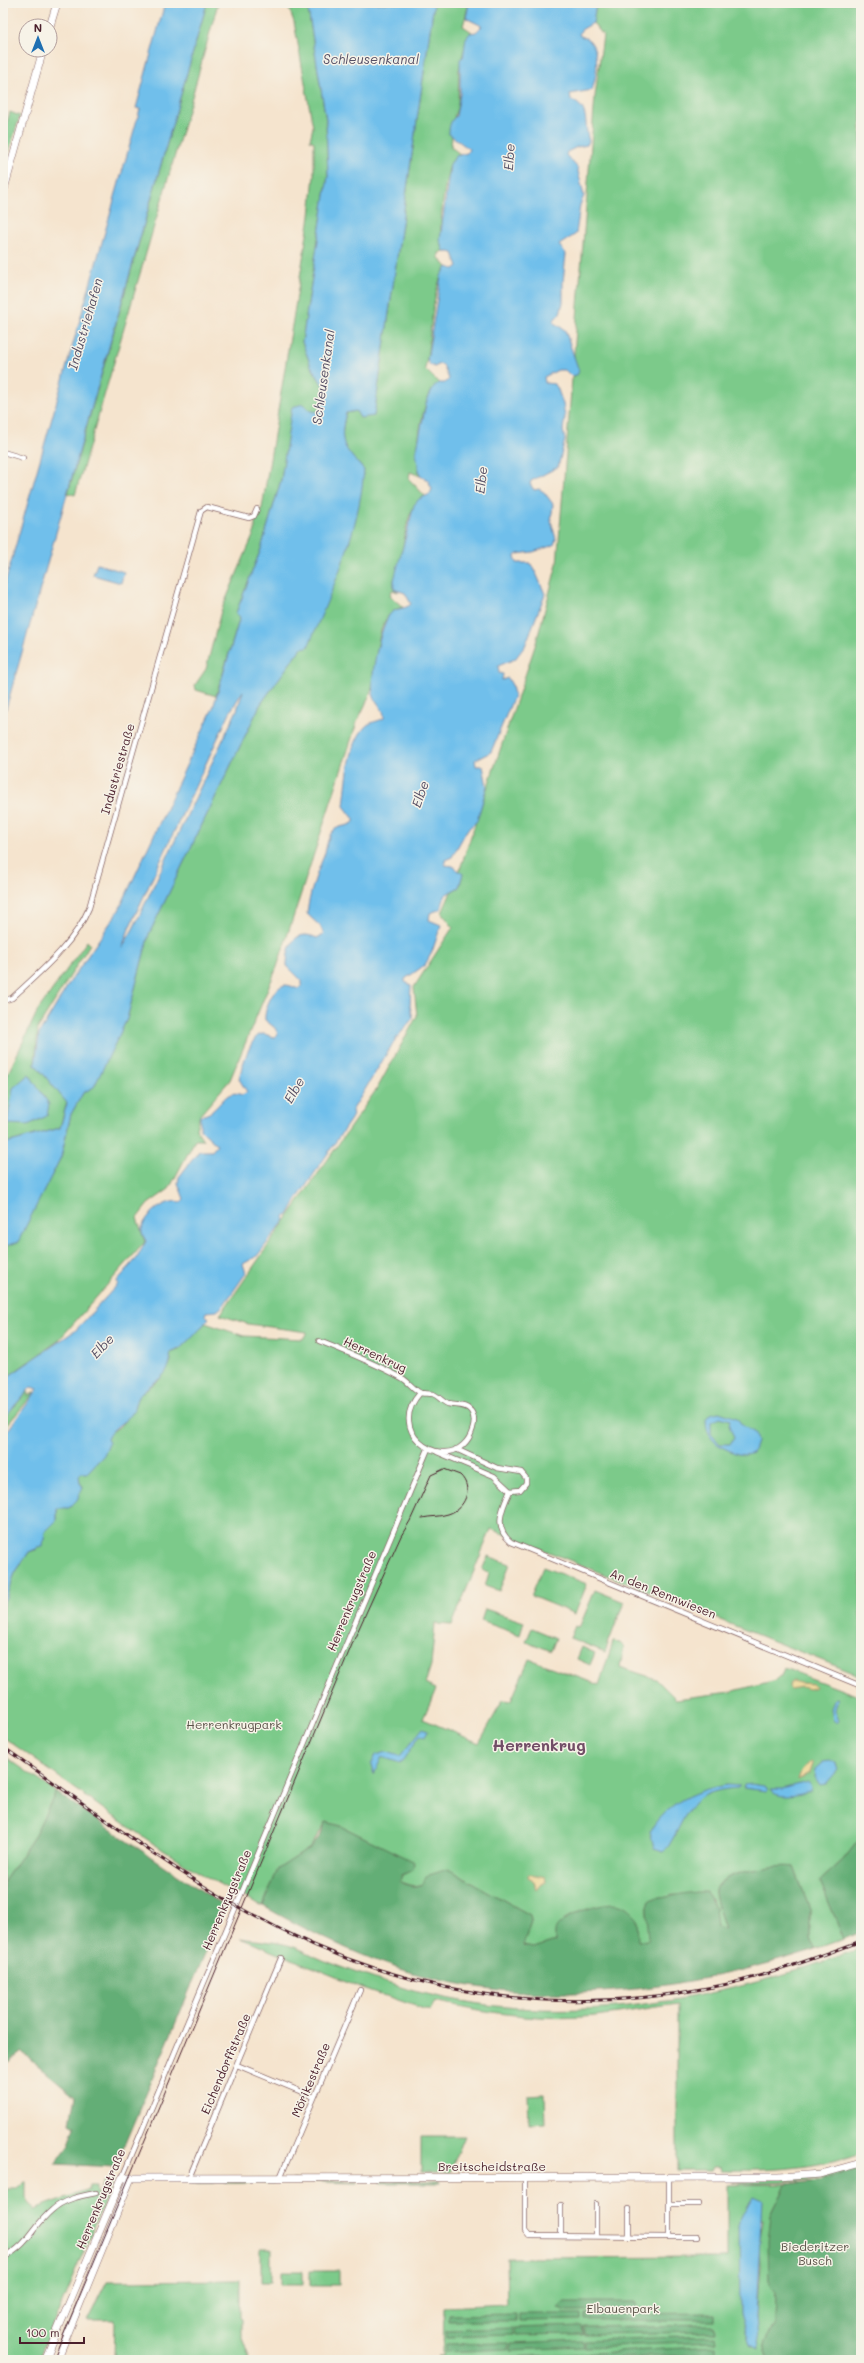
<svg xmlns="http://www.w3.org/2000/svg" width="864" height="2363" font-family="Mali,sans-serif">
<rect width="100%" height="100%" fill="#f7f3e8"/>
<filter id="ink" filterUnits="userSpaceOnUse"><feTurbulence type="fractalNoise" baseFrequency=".025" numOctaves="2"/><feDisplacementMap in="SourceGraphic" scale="8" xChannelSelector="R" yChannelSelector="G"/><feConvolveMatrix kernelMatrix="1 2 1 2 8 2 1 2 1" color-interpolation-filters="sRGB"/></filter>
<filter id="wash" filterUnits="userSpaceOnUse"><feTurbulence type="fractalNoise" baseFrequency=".012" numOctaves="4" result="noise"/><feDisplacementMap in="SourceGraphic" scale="16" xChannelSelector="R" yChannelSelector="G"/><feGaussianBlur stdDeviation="0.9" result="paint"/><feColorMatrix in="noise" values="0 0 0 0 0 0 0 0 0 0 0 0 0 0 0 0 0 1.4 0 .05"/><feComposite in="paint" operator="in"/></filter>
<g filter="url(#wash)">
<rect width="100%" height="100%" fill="#f5e4ce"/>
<!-- green -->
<path fill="#7bca8a" stroke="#62745a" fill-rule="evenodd" d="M207 3H218L192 97 75 495 68 493Z
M287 3H307L326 120 328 176 302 342 311 366 324 387 321 410 317 412 311 411 287 446 281 480 261 549 236 613 240 617 216 696 196 690 195 685 206 669 221 611 255 531V519L262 508 310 216 314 175V142L310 140 313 127 294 22Z
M434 3H469L463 26 472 32 470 33 463 54 459 70 458 105 449 134 452 137 451 147 460 154C456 156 452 160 450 165 445 181 436 237 444 251L439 253V258L447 267C431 284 431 344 425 369L439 383C422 392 413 459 420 476L410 472 409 479 425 496C399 512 408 555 394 580V589L398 592 392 590 390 596 403 607C372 613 379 666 372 688 369 699 362 711 357 722L277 967 230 1080 200 1115 196 1129 203 1140H195L169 1189 148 1204 137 1218 145 1242 58 1341 3 1380V1247L18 1241 61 1157 71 1114 83 1093 94 1086 127 1019 149 934 260 705 301 648 364 470C343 447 338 445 346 413L356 411 374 416Z
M596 3H861V1676L491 1529 452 1625 435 1624 431 1665 425 1684 436 1689 423 1719 479 1743 503 1700 511 1701 529 1659 599 1685 613 1642 620 1643 624 1647 620 1667 656 1679 676 1699 730 1692 776 1680 781 1676 784 1668 861 1697V1837L843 1860 820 1881 844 1939 816 1949 810 1939V1909L794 1867C779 1864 715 1872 715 1891 714 1896 723 1923 725 1930L717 1927 712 1899 673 1895 665 1898 650 1899 647 1912 650 1940 638 1941 583 1910C567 1918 554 1920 555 1941L534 1948 523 1946 531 1921 530 1915 448 1869C431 1879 419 1893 400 1881L402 1875 413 1862 341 1826 326 1822 310 1848 278 1869 263 1906C172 1865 85 1794 3 1737V1605L15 1573 29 1552 38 1549 43 1543 45 1532 57 1519V1508L71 1507 83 1486 80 1483 78 1475 81 1473H87L110 1433 119 1427 130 1415 134 1411V1403L141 1393 159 1380 166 1371 171 1361 170 1353 181 1349 205 1323 244 1336 303 1339 307 1332 248 1324 220 1315 378 1087 417 1016 414 987 453 927 442 913 451 892 459 887 463 874 459 872 536 643 557 564 595 96 603 35 593 23Z
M10 112 20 116 3 170V135Z
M87 941 90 944 38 1028 35 1064 67 1102 60 1128 3 1144V1084L38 1010Z
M28 1391V1396L35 1392 3 1430V1419Z
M488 1556 510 1564 499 1591 485 1586 489 1573 482 1570Z
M543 1567 587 1584 575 1614 531 1596Z
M595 1590 624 1602 605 1652 570 1638 575 1626 579 1628Z
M485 1609 524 1622 520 1635 481 1621Z
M532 1628 556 1638 551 1651 526 1641Z
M582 1647 595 1653 590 1665 577 1659Z
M3 1755 56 1792 33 1838 3 1883Z
M240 1938C257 1941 277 1941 294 1947 304 1950 313 1956 323 1960 360 1974 397 1988 436 1996 577 2028 728 1999 861 1948V2153C815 2169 769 2171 721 2170L720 2167H713L711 2171H677V2004C646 2008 614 2015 583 2017 533 2020 483 2012 435 2001L430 2011 363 1988Z
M545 2094 546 2123 529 2124 528 2095Z
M421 2136H465L450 2172H421Z
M861 2166C849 2180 752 2186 732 2182L770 2179Z
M26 2181V2197L34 2209 88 2190 89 2186H96V2193L106 2198 38 2360H3V2189H17Z
M104 2181H113L108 2195 100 2191Z
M274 2181 275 2183H191V2182Z
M292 2181H358V2183Z
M380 2181H439L440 2183H380Z
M786 2184 771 2215 776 2292 775 2324 770 2330 764 2345 769 2360H439V2355H443L444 2307 507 2304 506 2258 727 2257V2185ZM763 2220 759 2244 760 2266 756 2318 758 2349 739 2223Z
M261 2249H271V2282H261Z
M281 2271H303V2285H281Z
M310 2271H339V2285H310Z
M240 2280V2318L242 2319V2338L250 2360H114L115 2320H87L107 2281Z"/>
<!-- forest -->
<path fill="#64ae76" stroke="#576650" d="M56 1792 173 1872 225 1906 115 2167 55 2164 69 2145 75 2126 70 2123 75 2096 22 2052 9 2062 3 2063V1883L33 1838Z
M326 1822 341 1826 414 1862 413 1870 402 1875 400 1881C407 1886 415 1888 423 1884L426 1876 448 1869 530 1915 531 1921 523 1946 534 1948 555 1941C555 1935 554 1928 559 1924 570 1913 605 1901 620 1905 627 1907 632 1913 637 1918L638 1941 649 1940 647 1912 650 1899C671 1898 685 1891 707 1892L715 1908 717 1927 725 1930C723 1922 714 1897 715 1891 716 1872 779 1864 794 1867L810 1909V1939L816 1949C683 1992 533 2013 397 1968 350 1952 306 1930 263 1906L278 1869 310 1848 320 1836Z
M861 1837V1932L844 1939 820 1881 843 1860Z
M861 2169V2358L850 2360H769L764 2345 770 2330 775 2324 776 2292 769 2285 768 2240 771 2215 786 2184 819 2181Z
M563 2302H636L637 2310 567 2311 558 2308Z
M715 2313V2320H585V2314Z
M516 2314V2321H449V2315Z
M519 2314H581V2320L519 2321Z
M714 2325 715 2332 584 2334V2327Z
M582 2326 583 2334 515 2335 514 2328Z
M512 2328 513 2335 446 2337V2330Z
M714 2336 715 2342 585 2347V2340Z
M583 2340 584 2347 510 2350V2343Z
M508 2343V2349L446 2352V2344Z
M715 2346V2354L580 2360V2354Z
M578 2354V2360H510V2357Z"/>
<!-- sand -->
<path fill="#eeda9e" stroke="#9c7c64" d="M794 1681 799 1683 814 1684 816 1687 810 1689 801 1687 791 1689 789 1687 790 1683Z
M811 1762 813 1764 810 1773 798 1780 800 1774Z
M529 1874 545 1877 546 1882 542 1884 537 1890 534 1881 528 1878Z"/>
<!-- water -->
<path fill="#70bfeb" stroke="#5d6f8b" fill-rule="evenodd" d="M165 3H207L3 719V590L140 109 136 108Z
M307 3H434L374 416 360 418 356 411 346 413C338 443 344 448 364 470 359 533 332 590 308 647L301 648 260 705 149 934 127 1019 94 1087 83 1093 71 1114 61 1157 18 1242 3 1247V1144L60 1128 67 1103 35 1064 39 1034 70 982 119 910 213 708 240 617 236 613 261 549 281 480 292 407 303 404 311 411 317 412 321 410 324 387 311 366 302 342 328 176 326 120ZM243 691 237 710 134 927 122 948 130 926 230 712Z
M469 3H596L593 23 581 30 579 35C582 37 587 38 590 41 600 54 597 75 592 90L570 94 571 100C591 108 583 123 589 141L587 145 577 147 567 152 566 155 577 167 584 196 580 205 576 234 559 245 566 254 563 282V303L560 313 554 320V323L565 330 579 371 577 375 571 376 565 370H558L544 377 545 383 554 384 557 387 563 404 565 417 563 430 565 440 558 467 531 481 530 484 534 490 539 489 544 492 553 504 551 521 556 539 554 545 533 552 517 554 515 556 517 563H530L533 566 545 594 525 646 515 659 498 666 499 673 503 674 502 680 508 678 512 685 514 696 491 752 475 760 476 766H483L487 786 477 821 467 830 452 857 445 860V865L453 866 463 874 459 887 445 895 441 909 430 913 429 920 441 925 432 952 425 965 405 979V982L411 985 410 1006 413 1018 395 1040 352 1111 353 1115 351 1119 297 1199 288 1215 284 1217 285 1220 257 1256 243 1264 246 1273 223 1306 217 1311 206 1312 205 1315 209 1318C199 1330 185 1349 170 1353 170 1356 171 1360 170 1362 167 1378 151 1383 141 1393 134 1400 136 1409 131 1415 123 1423 111 1429 107 1439L109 1443 104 1455 87 1473H81L79 1475 80 1483 83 1487 77 1500 69 1508H57V1520L45 1532 43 1546 29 1552 15 1573 3 1605V1437L38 1389 31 1387 3 1419V1380L76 1330 118 1284 117 1281 137 1258 146 1241C144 1237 141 1234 142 1229 145 1214 167 1198 181 1202L184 1199 178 1183 179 1177 199 1151H212L217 1145 200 1129V1116C204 1115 209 1114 212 1111 222 1104 227 1088 242 1095L247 1092 239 1079C241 1069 250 1040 259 1035 265 1032 269 1037 275 1037L278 1034 275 1028 265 1020C264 1009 273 987 285 985 289 985 294 987 298 989L302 985V981L287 966C287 945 295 928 317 938L324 934 320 926 307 914C309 895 316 875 323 858 327 850 326 840 332 832 339 824 347 828 354 822V819L344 806C347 782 348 746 365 727 371 721 378 722 384 718 385 710 377 704 374 697 368 683 380 626 390 614 396 607 405 610 411 604L405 593 394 589V580L414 505 419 499 430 494 432 489 428 480 420 476 416 453 426 403 434 386 439 383H445L449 379 443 365 439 364 435 367 430 365 427 360 441 276 447 267 454 269 458 266 453 253 444 251 440 240 450 164 456 156 467 153 469 149 449 134C449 127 450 121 456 116L460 94V59L463 57 466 38 470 33 476 32 482 26 466 18Z
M97 564 124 572 121 583 93 575Z
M29 1074 49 1104 47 1116 28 1125 7 1124 13 1088Z
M719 1412 737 1418 742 1425 755 1433 757 1442 753 1453C743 1457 737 1454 728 1450 713 1443 706 1436 706 1419L710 1414ZM720 1417 730 1420 729 1425 734 1438 730 1444H720L711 1434V1422Z
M838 1698 835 1710 839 1721 837 1723 833 1720 831 1709 834 1699Z
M423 1728 428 1730 425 1737 420 1735 404 1760 400 1763 382 1757 374 1774 371 1765 376 1755 387 1752 400 1756Z
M830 1761 836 1764 838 1770 826 1784 820 1785 814 1776 815 1769 823 1762Z
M807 1782 811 1787V1790C801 1795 777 1801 770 1789H782Z
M751 1784 764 1786 768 1789 766 1791 743 1788 744 1785Z
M727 1785 740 1786 738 1788C688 1791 690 1811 668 1847L663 1851 654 1848 650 1831C666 1803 697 1789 727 1785Z
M753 2196 762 2200 756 2318 759 2349 750 2345 740 2313 739 2223Z"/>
</g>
<g filter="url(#ink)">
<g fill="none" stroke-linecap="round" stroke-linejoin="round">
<!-- street casing -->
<g stroke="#866464" stroke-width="6">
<path id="street" d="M3 452 23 458
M3 1001 12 998C40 972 74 944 89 908L201 511 207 507 249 518 254 516 257 509
M319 1341C347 1352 376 1364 402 1378 408 1381 415 1391 421 1393 425 1394 429 1393 433 1394 439 1396 442 1402 448 1404 456 1406 466 1404 471 1411 478 1421 471 1438 463 1445 438 1468 386 1431 420 1393
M437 1452 494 1476 510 1491 520 1490 526 1483V1478L521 1472 497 1468 456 1449
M510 1491C502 1508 493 1528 511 1542L861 1686
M237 2065 314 2097
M122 2178 428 1449
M189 2178 281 1958
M280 2178 360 1990
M525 2178V2231L529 2236 669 2237V2178
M669 2204H699
M561 2205V2236
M596 2236V2204
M629 2236V2209
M669 2237H697
M3 2258C30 2244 32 2227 52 2210 64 2199 80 2196 96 2193"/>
</g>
<!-- secondary casing -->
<g stroke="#866464" stroke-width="8">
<path id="secondary" d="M50 26 57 3
M3 193 43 50
M45 2360 122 2178 778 2177 821 2174 861 2163
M57 2360 131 2178"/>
</g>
<!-- street -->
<use href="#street" stroke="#fff" stroke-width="4.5"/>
<!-- secondary -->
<use href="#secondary" stroke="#fff" stroke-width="7"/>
<!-- tram -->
<path stroke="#4a1f2b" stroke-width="1" d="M53 2360 356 1635 401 1536 410 1521 431 1475 444 1469 460 1475C474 1488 465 1509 448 1514 439 1517 431 1516 422 1518"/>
<!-- rail casing -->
<g stroke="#4a1f2b" stroke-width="3">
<path id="rail" d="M3 1747C80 1800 154 1858 235 1905 385 1992 543 2021 713 1987 764 1977 813 1959 861 1941"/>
</g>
<!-- rail -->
<use href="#rail" stroke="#f7f3e8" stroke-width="1.5" stroke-dasharray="4.5" stroke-linecap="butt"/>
</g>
</g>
<g text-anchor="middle" stroke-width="3" stroke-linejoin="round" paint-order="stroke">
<!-- street labels -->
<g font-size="12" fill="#4a1f2b" stroke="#f7f3e8">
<text transform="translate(118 769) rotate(-74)" y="4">Industriestraße</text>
<text transform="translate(375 1355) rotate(25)" y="4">Herrenkrug</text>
<text transform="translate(663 1594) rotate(22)" y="4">An den Rennwiesen</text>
<text transform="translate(352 1601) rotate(-67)" y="4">Herrenkrugstraße</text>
<text transform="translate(227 1900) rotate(-67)" y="4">Herrenkrugstraße</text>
<text transform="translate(226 2064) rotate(-67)" y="4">Eichendorffstraße</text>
<text transform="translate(311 2080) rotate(-67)" y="4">Mörikestraße</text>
<text x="492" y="2171">Breitscheidstraße</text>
<text transform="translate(101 2199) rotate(-67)" y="4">Herrenkrugstraße</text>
</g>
<!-- park labels -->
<g font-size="12" fill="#595248" stroke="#f7f3e8">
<text x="234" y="1729">Herrenkrugpark</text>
<text x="815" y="2251">Biederitzer<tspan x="815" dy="14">Busch</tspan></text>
<text x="623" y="2313">Elbauenpark</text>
</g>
<!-- water labels -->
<g font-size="13" font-style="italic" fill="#554f65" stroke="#f7f3e8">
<text x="371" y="64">Schleusenkanal</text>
<text transform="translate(509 157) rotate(-86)" y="5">Elbe</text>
<text transform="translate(85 324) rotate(-74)" y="5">Industriehafen</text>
<text transform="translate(323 377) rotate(-82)" y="5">Schleusenkanal</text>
<text transform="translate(481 480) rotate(-84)" y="5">Elbe</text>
<text transform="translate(420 794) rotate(-71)" y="5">Elbe</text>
<text transform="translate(294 1090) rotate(-60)" y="5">Elbe</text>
<text transform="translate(102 1346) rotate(-47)" y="5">Elbe</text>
</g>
<!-- district labels -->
<g font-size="16" font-weight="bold" fill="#724e67" stroke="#f7f3e8">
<text x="539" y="1751">Herrenkrug</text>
</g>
</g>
<!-- margin -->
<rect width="864" height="2363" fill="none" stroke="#f7f3e8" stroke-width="16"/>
<!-- north arrow -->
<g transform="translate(38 38)"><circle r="19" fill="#f7f3e8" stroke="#b29e9c"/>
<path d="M0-3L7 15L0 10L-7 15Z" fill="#1f6fb2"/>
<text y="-6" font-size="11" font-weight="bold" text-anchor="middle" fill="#4a1f2b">N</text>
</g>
<!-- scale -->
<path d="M20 2337v6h64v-6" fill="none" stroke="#4a1f2b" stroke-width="2"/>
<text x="26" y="2337" font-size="12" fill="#4a1f2b" stroke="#f7f3e8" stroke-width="3" paint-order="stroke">100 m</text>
</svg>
